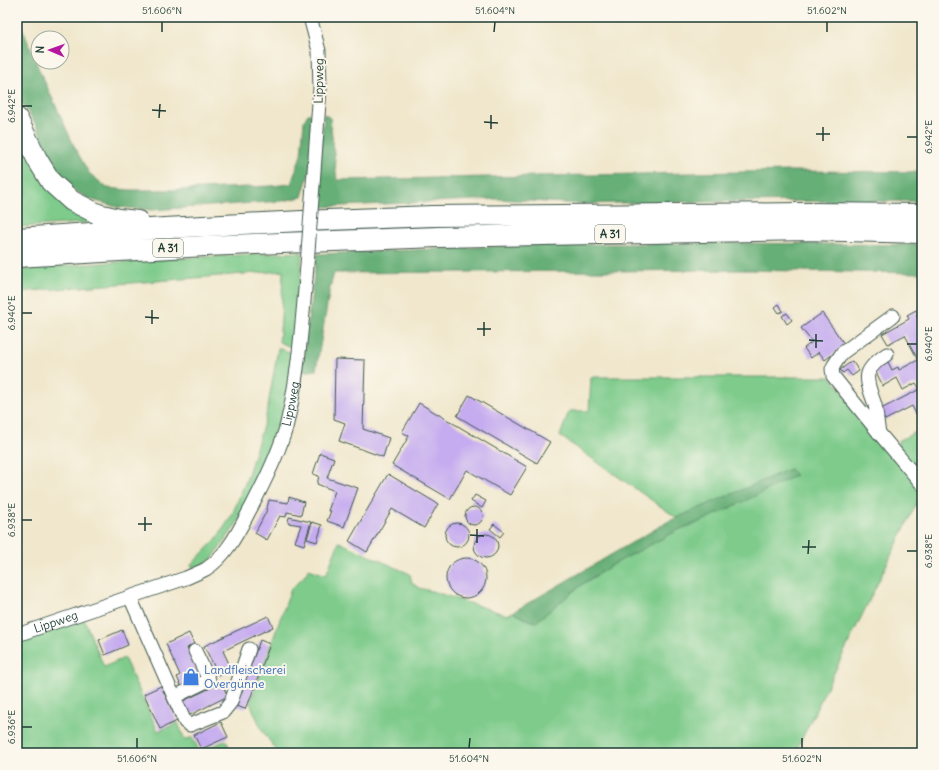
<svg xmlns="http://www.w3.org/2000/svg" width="939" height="770" font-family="Delius,sans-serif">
<rect width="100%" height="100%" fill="#fbf7ec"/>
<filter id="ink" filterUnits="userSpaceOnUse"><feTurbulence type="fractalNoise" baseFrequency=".025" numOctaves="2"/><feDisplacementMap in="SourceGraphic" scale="8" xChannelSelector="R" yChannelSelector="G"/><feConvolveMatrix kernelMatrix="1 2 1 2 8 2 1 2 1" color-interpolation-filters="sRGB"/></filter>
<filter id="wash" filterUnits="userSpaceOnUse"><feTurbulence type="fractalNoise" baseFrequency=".012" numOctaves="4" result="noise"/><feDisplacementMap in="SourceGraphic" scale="16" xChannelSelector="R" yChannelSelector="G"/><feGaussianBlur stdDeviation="0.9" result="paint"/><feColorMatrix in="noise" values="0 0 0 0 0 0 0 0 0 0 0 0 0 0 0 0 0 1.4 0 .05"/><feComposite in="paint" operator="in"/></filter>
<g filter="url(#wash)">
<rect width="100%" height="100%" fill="#f0e7cc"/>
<!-- green -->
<path fill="#7ecb8b" stroke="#4e8460" d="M17 129 97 222 17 227Z
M302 252 295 349 279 342 281 319 283 271 17 292V270C112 261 207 257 302 252Z
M278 348 293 353 295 357 278 440 245 512 212 559 194 570 191 565 217 538 232 515 247 478 266 416 274 372Z
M591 377H831L922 489V492L795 753H292L291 752 278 753 262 730 250 703 291 589 304 576 309 569 326 575 339 542 410 574 412 583 419 588 435 592 507 615 513 612 528 620 612 565 680 529 702 521 719 512 790 469 677 518 560 436 569 411H589Z
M922 429V478L898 450V441Z
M84 619 104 667 124 658 158 731 178 723 185 740 192 737 200 752 226 740 232 753H17L19 720 17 715V644Z"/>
<!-- forest -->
<path fill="#66af77" stroke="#427656" d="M17 17H18L37 65 76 150 89 173 107 188 130 190H179L271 186 291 184 301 155 304 121 308 114H311L315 118 310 170 302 197 282 201 152 210 117 207 89 199 69 187 53 160 36 125 25 107 17 98Z
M324 114 330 118 337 180 793 171 922 172V201L665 202 582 204 497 199 319 207 321 185 318 184Z
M729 243 922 245V273L738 270 334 273 330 288 316 370 301 372 317 254 531 245Z
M790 469 796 475 755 496 702 521 680 529 612 565 585 582 536 622 528 620 513 612 669 521Z"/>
<g id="blocks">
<!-- building -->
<path fill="#c5abef" d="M779 304 783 311 779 313 775 307Z
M916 310 918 314 916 315 922 326V338L919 339 922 344V410L916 414 912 406 885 420 879 410 920 389 916 383 903 390 897 378 883 386 875 370 888 362 892 370 898 367 899 370 918 360 905 335 888 344 882 334 909 319 907 315Z
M787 313 792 320 787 324 782 316Z
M822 313 845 345 825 360 819 352 811 358 804 348 812 342 801 328Z
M335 359 365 360 363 429 389 438 383 457 339 441 345 423 334 419Z
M852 361 859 371 852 376 847 370 843 373 840 370Z
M469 395 550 442 537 463 457 416Z
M419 403 527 467 510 495 467 470 450 499 392 465 409 436 402 432Z
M320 453 334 458 327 478 358 488 344 527 327 521 331 511H328L335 491 317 484 319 476 313 474Z
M388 474 438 504 424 528 392 509 367 552 349 541Z
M475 495 486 501 482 508 471 501Z
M289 497 304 502 301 515 287 512 286 517 280 516 267 540 255 533 266 512 269 500 288 503Z
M465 516a9 9 0 1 1 18 0a9 9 0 1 1-18 0Z
M289 517 311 522 304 545 295 542 301 525 288 523Z
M312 522 322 525 317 542 307 539Z
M445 535a12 12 0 1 1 24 0a12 12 0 1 1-24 0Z
M494 524 504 532 500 537 490 529Z
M474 546a12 12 0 1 1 24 0a12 12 0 1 1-24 0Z
M446 578a20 20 0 1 1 40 0a20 20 0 1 1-40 0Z
M268 616 273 627 223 651 232 670 219 676 204 646Z
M122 630 128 645 105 655 99 640Z
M189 633 194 644 187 648 200 677 181 686 177 677 180 675 166 644Z
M260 640 270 644 249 702H248L245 709 236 706Z
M221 683 228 696 186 717 179 703Z
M161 686 177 721 160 729 144 694Z
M221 722 228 737 201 749 194 735Z"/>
</g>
</g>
<g filter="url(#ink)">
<use href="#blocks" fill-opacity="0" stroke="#3e564b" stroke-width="1"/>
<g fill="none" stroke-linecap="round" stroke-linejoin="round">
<!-- minor casing -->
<g stroke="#3e564b" stroke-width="15">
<g id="minor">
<path d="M310 17 319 51 320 89 313 185"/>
<path d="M893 316 842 353 834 365 832 369 833 376 879 433 922 484"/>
<path d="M879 433C877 424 877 414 875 405 866 378 860 372 887 354"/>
<path d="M130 597 185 722 190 725 223 712 231 702 249 649"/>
<path id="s1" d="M17 635 186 578C193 575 200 572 206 569 228 555 240 528 252 506 264 483 276 459 284 434 287 426 288 418 290 410 299 367 302 322 306 278"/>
<path d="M174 697 209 680 195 651"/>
</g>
</g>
<!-- highway casing -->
<g stroke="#3e564b" stroke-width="22">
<path id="highway" d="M17 118 37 159 51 182 72 201 98 214 119 219 138 221
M17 238 165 228 302 221 432 216 808 213 922 214
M17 257 205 246 438 237 806 230 922 233"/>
</g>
<!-- minor -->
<use href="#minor" stroke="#fff" stroke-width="13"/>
<!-- highway -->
<use href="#highway" stroke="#fff" stroke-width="20"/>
<!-- minor-bridge casing -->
<g stroke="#3e564b" stroke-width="15" stroke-linecap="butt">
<path id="minor-bridge" d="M306 278 313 185"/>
</g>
<!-- minor-bridge -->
<use href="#minor-bridge" stroke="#fff" stroke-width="13"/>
</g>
</g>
<!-- ticks -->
<path fill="none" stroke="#1f3d34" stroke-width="1.5" d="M162 32V22M494 32 495 22M827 32V22M22 106H32M152 110 166 111M159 118 160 104M484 122 498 123M491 129V115M816 134H830M907 137H917M823 141V127M22 313H32M145 317 159 318M152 324V310M477 329H491M484 336V322M809 340 823 341M907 344H917M816 348V334M22 520H32M138 524H152M145 531V517M470 535 484 536M477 543V529M802 547H816M907 551H917M808 554 809 540M22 727H32M137 748V738M469 748 470 738M802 748V738"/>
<!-- icons -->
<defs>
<g id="shop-bare" transform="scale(1.38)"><path d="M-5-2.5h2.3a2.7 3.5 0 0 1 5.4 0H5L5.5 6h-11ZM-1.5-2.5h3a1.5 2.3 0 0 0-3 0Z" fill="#3f7fe0" stroke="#fbf7ec" stroke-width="2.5" paint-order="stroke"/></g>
</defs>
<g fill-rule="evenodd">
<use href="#shop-bare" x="191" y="677"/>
</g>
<g text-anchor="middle" stroke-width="4" stroke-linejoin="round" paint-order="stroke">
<!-- shield labels -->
<g fill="#fbf7ec" stroke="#61756b" stroke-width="1">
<rect x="595" y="225" width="30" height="18" rx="3"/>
<rect x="153" y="239" width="30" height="18" rx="3"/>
</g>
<g font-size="11" font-weight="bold" fill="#1f3d34">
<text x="610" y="238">A 31</text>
<text x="168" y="252">A 31</text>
</g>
<!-- street labels -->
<g font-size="12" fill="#1f3d34" stroke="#fbf7ec">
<text transform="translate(319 81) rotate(-89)" y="4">Lippweg</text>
<text dy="4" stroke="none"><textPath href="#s1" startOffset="389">Lippweg</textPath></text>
<text dy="4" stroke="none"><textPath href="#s1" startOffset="41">Lippweg</textPath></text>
</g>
<!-- shop labels -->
<g font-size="12" fill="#366cbe" stroke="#fbf7ec" text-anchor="start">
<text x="204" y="674">Landfleischerei<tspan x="204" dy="14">Overgünne</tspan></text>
</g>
</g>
<!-- margin -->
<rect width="939" height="770" fill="none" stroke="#fbf7ec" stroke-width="44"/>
<!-- north arrow -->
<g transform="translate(50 50) rotate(272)"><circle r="19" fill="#fbf7ec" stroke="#a3ada2"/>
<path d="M0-3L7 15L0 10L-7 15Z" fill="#b5179e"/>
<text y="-6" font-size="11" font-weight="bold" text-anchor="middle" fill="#1f3d34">N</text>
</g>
<rect x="22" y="22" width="895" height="726" fill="none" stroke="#1f3d34" stroke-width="1.5"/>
<g font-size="10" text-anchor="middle" fill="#1f3d34">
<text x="162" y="14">51.606°N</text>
<text x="495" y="14">51.604°N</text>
<text x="827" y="14">51.602°N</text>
<text transform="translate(11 106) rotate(-90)" y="4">6.942°E</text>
<text transform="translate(928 137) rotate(-90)" y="4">6.942°E</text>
<text transform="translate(11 313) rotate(-90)" y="4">6.940°E</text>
<text transform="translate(928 344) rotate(-90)" y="4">6.940°E</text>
<text transform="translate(11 520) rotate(-90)" y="4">6.938°E</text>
<text transform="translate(928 551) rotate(-90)" y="4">6.938°E</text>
<text transform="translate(11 727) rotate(-90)" y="4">6.936°E</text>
<text x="137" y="762">51.606°N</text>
<text x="469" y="762">51.604°N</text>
<text x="802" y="762">51.602°N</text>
</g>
</svg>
